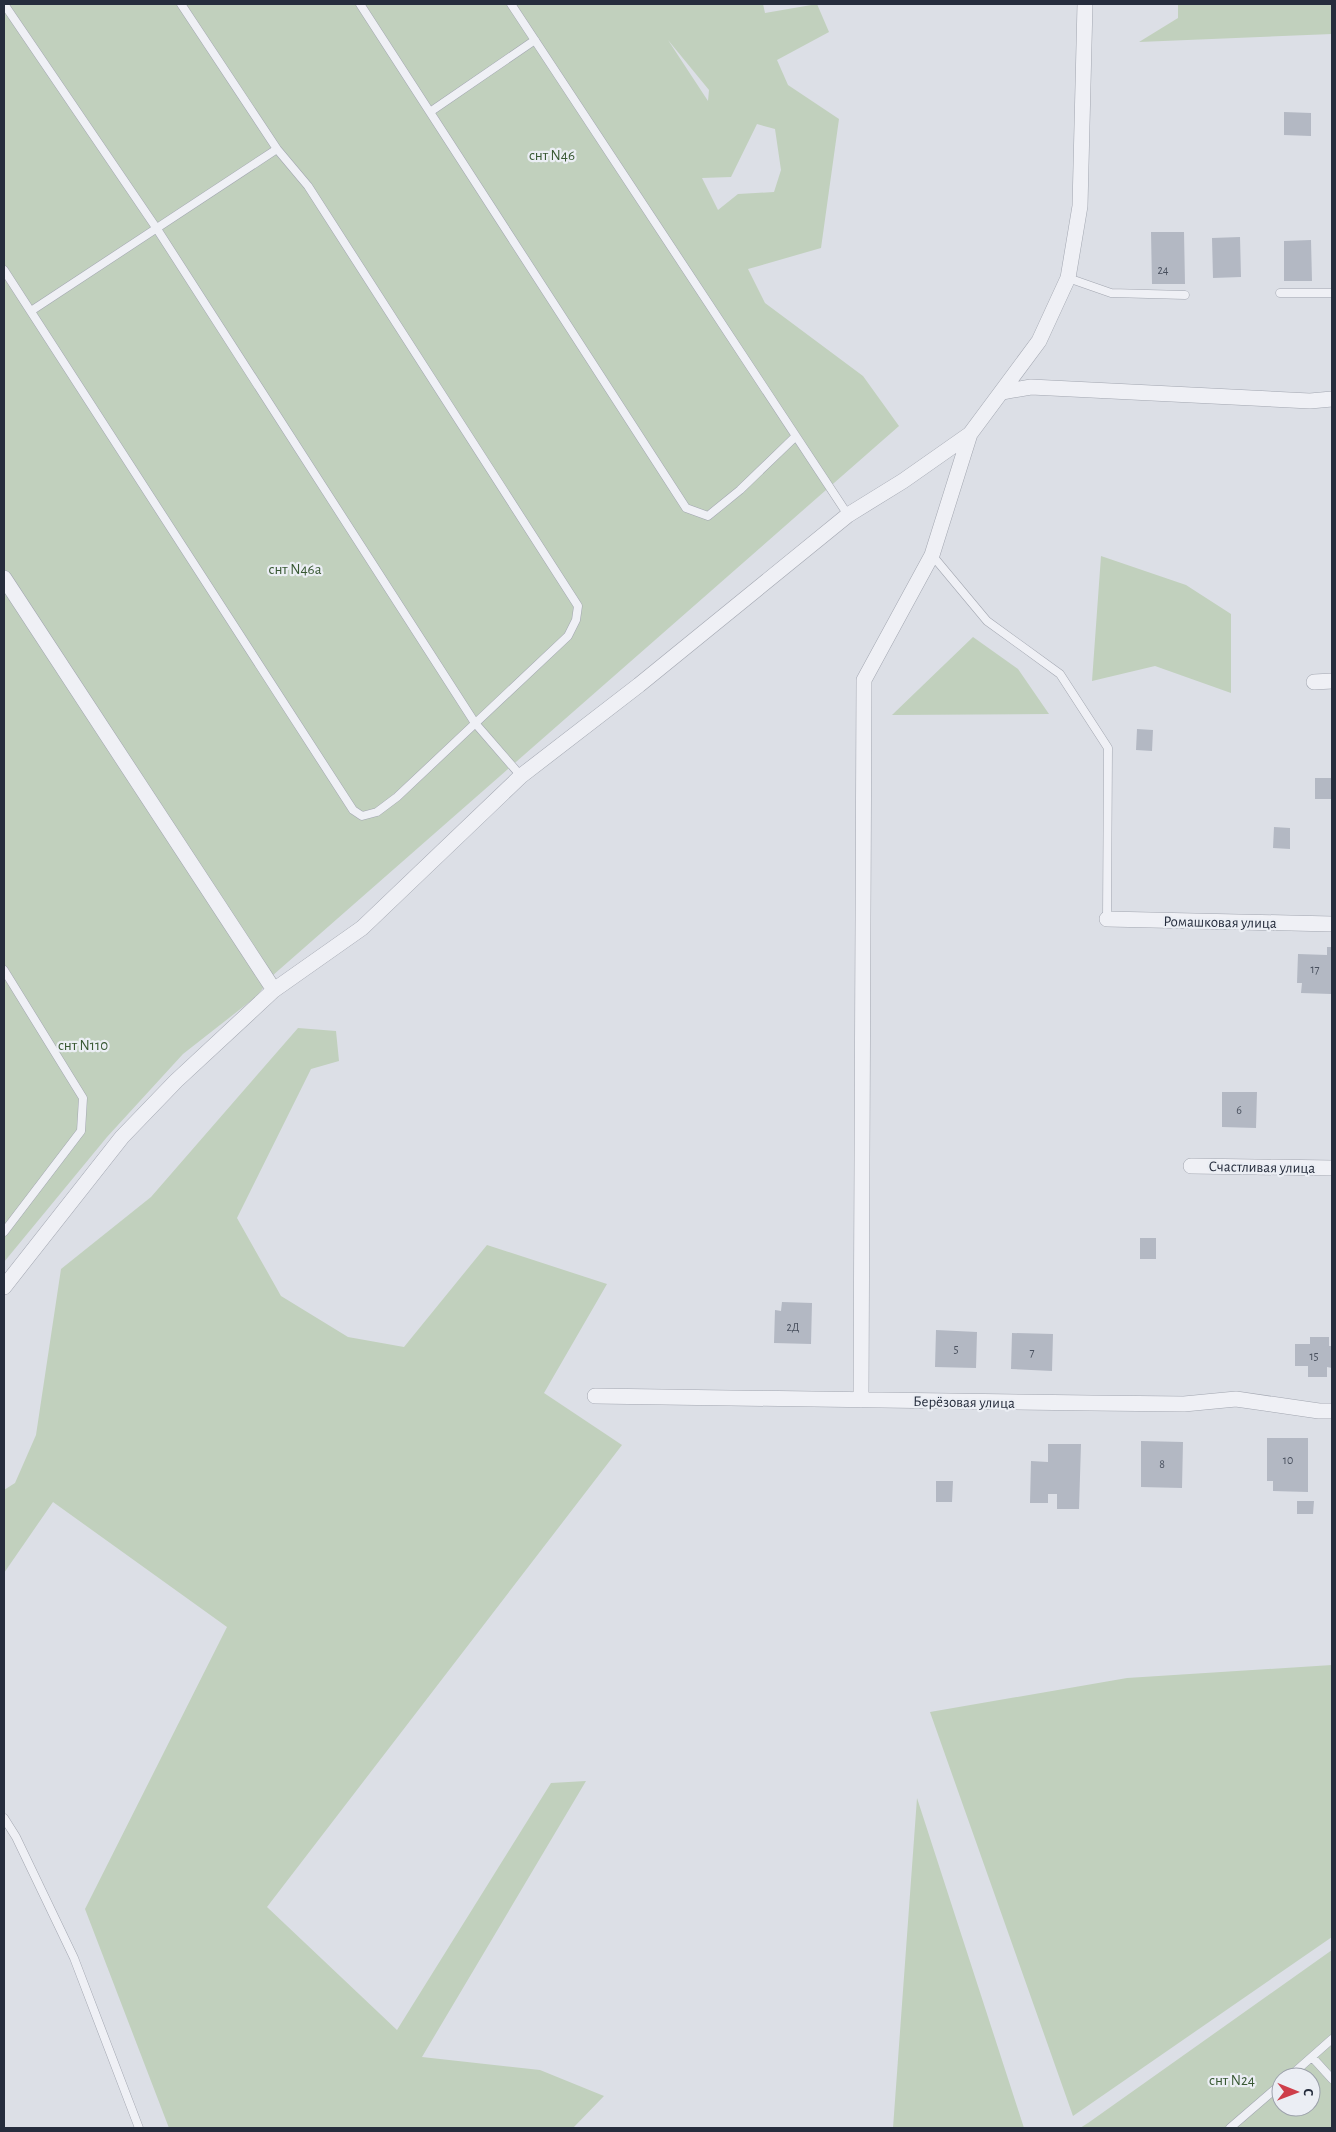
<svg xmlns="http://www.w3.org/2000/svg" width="1336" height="2132" font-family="'Alegreya Sans',sans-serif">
<rect width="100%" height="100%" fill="#dcdfe6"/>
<!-- green -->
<path fill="#c1d0bd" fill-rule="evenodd" d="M4 4H763L765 13 817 4 829 32 777 60 788 85 839 119 821 248 748 269 765 303 863 376 899 426 272 976 257 996 183 1054 107 1137 4 1262ZM668 40 709 90 708 101ZM757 124 775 129 781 170 774 192 738 194 718 210 702 178 731 177Z
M1178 4H1332V34L1139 42 1178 18Z
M1101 556 1186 585 1231 614V693L1155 666 1092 681Z
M973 637 1018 669 1049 714 892 715Z
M298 1028 336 1031 339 1061 311 1069 237 1218 281 1296 348 1337 404 1347 487 1245 607 1284 544 1393 622 1445 267 1907 397 2030 551 1783 586 1781 422 2057 540 2070 604 2096 573 2128H169L85 1909 227 1627 53 1502 4 1573V1490L15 1483 36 1435 61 1269 151 1197Z
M1332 1665V1937L1073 2116 930 1712 1127 1678Z
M917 1798 1024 2128H893Z
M1332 1950V2128H1080L1088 2123ZM1281 2077H1311V2107H1281Z"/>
<!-- building -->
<path fill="#b3b8c3" d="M1284 112 1311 113V136L1284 135Z
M1151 232H1184L1185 284H1152Z
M1240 237 1241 277 1213 278 1212 238Z
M1311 240 1312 281H1284V241Z
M1137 729 1153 730 1152 751 1136 750Z
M1315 778H1331V799H1315Z
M1274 827 1290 828V849L1273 848Z
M1327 947H1332L1331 994 1301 993 1302 983H1297L1298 954 1327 955Z
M1222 1092H1257L1256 1128 1222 1127Z
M1140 1238H1156V1259H1140Z
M782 1302 812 1303 811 1344 774 1343 775 1310 781 1311Z
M936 1330 977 1332 976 1368 935 1367Z
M1012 1333 1053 1334 1052 1371 1011 1369Z
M1310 1337H1329V1346H1332V1368L1327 1367V1377H1308V1366H1295V1344H1310Z
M1267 1438H1308V1492L1273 1491V1481H1267Z
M1141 1441 1183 1442 1182 1488 1141 1487Z
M1048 1444H1081L1079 1509H1057V1494H1048V1503H1030L1031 1461 1048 1462Z
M936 1481H953L952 1502H936Z
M1297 1501H1314L1313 1514H1297Z"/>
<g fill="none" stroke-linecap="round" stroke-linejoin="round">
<!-- service casing -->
<g stroke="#a2a6b0" stroke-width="9">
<path id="service" d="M4 4 157 229 475 723 521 776
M360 4 686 508 708 516 740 490 796 436
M511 4 848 515
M430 112 535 40
M4 270 353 810 362 816 377 812 397 797 568 636 576 620 578 606 308 186 277 149 181 4
M1068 278 1111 293 1185 295
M1280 293H1332
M31 311 277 149
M932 555 987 621 1060 674 1108 748 1107 919
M4 970 83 1098 81 1131 4 1232
M4 1818 16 1837 74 1958 139 2128
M1312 2057 1332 2079
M1289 2077 1332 2039
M1230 2128 1281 2084"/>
</g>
<!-- minor casing -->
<g stroke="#a2a6b0" stroke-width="16">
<path id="minor" d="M1002 392 1031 387 1310 401 1332 399
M4 578 274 990
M1314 682 1332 681
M1107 919 1332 924
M1191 1166 1332 1168
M4 1287 122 1137 176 1081 274 990 362 928 521 776 639 685 848 515 903 481 970 434 1039 341 1068 278 1080 206 1085 4
M595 1396 1091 1403 1184 1404 1236 1399 1319 1411H1332
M861 1400 864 680 932 555 970 434"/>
</g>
<!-- service -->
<use href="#service" stroke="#eff0f5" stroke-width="8"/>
<!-- minor -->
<use href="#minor" stroke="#eff0f5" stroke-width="15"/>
</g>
<g text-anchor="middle" stroke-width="4.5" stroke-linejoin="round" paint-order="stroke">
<!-- number labels -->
<g font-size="12" fill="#49505e">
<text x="1163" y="274">24</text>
<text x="1315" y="973">17</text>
<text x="1239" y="1114">6</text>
<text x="793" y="1331">2Д</text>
<text x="956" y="1353">5</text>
<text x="1032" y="1356">7</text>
<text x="1314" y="1360">15</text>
<text x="1288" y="1464">10</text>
<text x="1162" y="1468">8</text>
</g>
<!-- park labels -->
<g font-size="15" fill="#385833" stroke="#ebeef4">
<text x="552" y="160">снт N46</text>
<text x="295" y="574">снт N46а</text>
<text x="83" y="1050">снт N110</text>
<text x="1232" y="2085">снт N24</text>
</g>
<!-- street labels -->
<g font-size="15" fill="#262d3d" stroke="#ebeef4">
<text transform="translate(1220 922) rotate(1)" y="5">Ромашковая улица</text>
<text transform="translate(1262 1167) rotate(1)" y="5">Счастливая улица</text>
<text transform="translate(964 1402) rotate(1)" y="5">Берёзовая улица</text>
</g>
</g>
<!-- border -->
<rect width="1336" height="2132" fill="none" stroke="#262d3d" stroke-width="10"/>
<!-- north arrow -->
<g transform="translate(1296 2092) rotate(91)"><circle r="24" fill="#ebeef4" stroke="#9ca1ab"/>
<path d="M0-4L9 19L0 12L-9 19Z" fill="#ce3e4a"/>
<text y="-8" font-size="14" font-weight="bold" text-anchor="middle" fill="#262d3d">С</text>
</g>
</svg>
